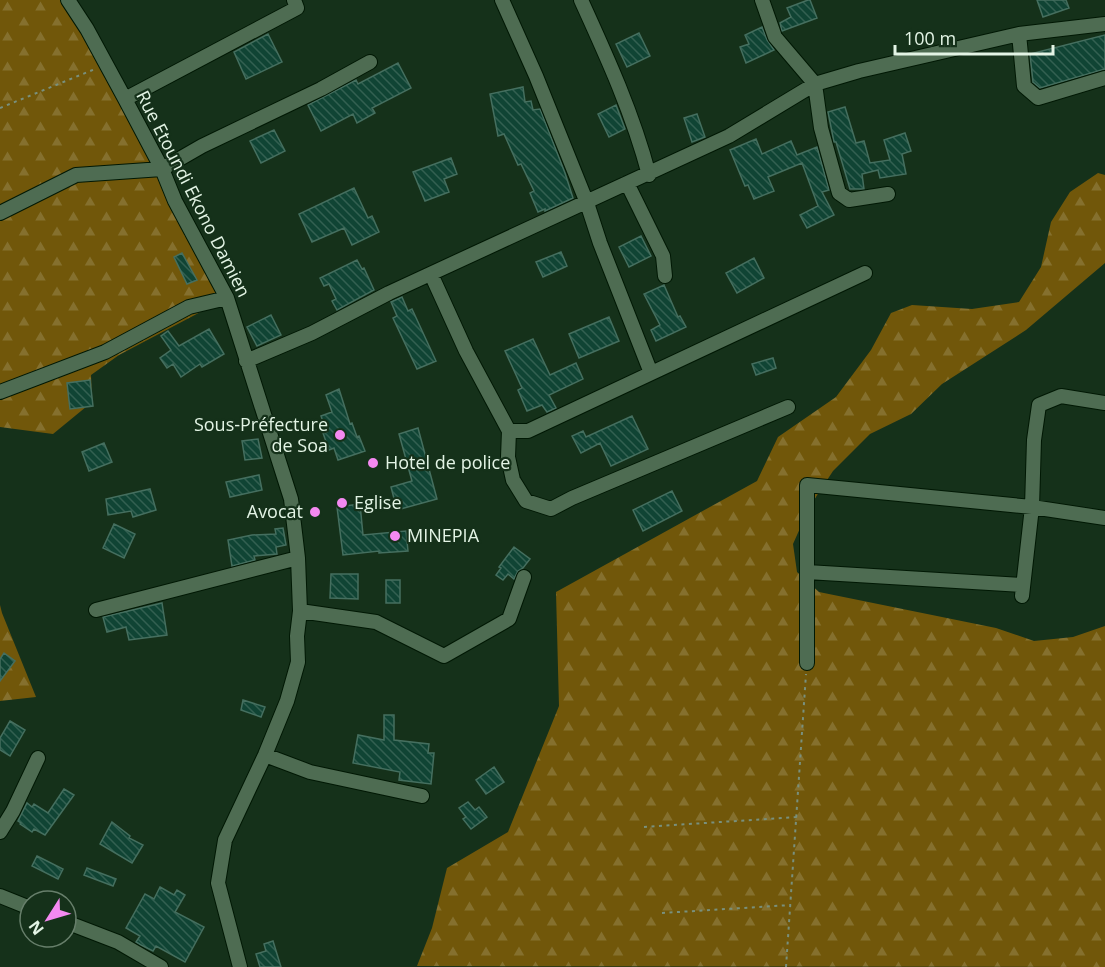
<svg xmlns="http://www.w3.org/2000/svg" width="1105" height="967" font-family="'Open Sans',sans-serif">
<defs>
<pattern id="forest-firs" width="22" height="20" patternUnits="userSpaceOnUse" patternTransform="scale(1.5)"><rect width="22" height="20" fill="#71570a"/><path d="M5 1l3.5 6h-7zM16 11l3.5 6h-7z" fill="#85702e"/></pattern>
<pattern id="building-back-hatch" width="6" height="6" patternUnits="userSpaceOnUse" patternTransform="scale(1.5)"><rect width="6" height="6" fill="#104434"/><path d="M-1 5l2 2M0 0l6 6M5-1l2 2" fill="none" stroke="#336051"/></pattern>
</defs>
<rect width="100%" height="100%" fill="#15311a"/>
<!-- forest -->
<path fill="url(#forest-firs)" d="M0 0H68L227 298 119 355 91 375 92 402 53 434 0 427Z
M1098 173 1105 175V263L1026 330 942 384 911 414 870 434 833 471 810 506 793 544 797 572 819 592 996 628 1034 641 1073 637 1105 626V967L417 966 432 928 447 868 508 832 559 706 556 592 757 481 778 437 836 397 871 350 891 313 912 305 972 309 1019 302 1041 267 1051 222 1070 192Z
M0 605 2 613 36 697 0 701Z"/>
<!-- building -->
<path fill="url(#building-back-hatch)" stroke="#456f5f" stroke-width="1.5" d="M808 0H810L817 18 782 31 780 23 791 17 787 8Z
M1037 0H1066L1069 8 1043 17Z
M762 27 767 40 774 50 746 63 740 47 749 44 745 35Z
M639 33 650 56 627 67 616 44Z
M268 34 282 62 246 79 234 52Z
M1105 35V69L1040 88 1033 82 1030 54Z
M398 63 411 88 372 108 375 113 357 123 353 114 321 131 308 105 356 80 358 84Z
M523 87 525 102 531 101 533 110 540 109 565 173 573 198 545 211V209L538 212 530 193 534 191 521 164 518 165 504 134 498 136 490 94Z
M616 105 625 129 609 137 598 114Z
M845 107 856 143 864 141 870 163 890 160 884 140 905 133 911 151 902 154 906 174 880 178 878 170 862 174 864 189H850L836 142H834L828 112Z
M697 114 705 137 692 142 684 118Z
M274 130 285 151 261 163 250 141Z
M756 139 762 154 791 141 797 155 817 147 829 190 822 192 834 215 807 228 800 215 818 206 802 163 768 177 774 191 754 199 748 185 745 186 730 150Z
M451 158 457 174 444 179 449 192 425 201 413 172Z
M354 188 368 218 372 216 379 232 352 245 344 228 312 242 299 214Z
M641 236 651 256 629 267 619 247Z
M561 252 567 266 543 277 536 262Z
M182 253 197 280 187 284 174 257Z
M754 258 764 278 737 293 726 273Z
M357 260 362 269 364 268 374 290 337 310 332 301 336 299 329 284 324 286 320 278Z
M664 285 678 317 680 316 686 327 656 341 651 330 660 325 644 294Z
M402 297 408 311 412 309 436 361 417 369 393 318 397 316 391 302Z
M271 315 281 335 257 346 247 327Z
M609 317 619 341 579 358 569 334Z
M209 329 224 354 202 367 200 364 181 377 173 364 167 368 160 358 171 350 161 336 168 331 179 346Z
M533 339 550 375 576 363 583 379 549 395 556 408 547 412 542 405 527 411 518 390 522 388 505 351Z
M773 358 776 368 756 375 752 364Z
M90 380 93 406 70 409 67 383Z
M339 389 350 424 352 423 357 437 359 436 365 451 338 460 334 448 329 450 323 433 327 432 321 416 332 412 326 395Z
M632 416 648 449 611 466 600 443 581 453 572 436 583 431 586 437Z
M418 428 437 499 397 510 391 487 412 481 399 434Z
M258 439 262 458 245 460 242 441Z
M104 443 112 462 89 471 82 452Z
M259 475 262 490 230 497 226 482Z
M150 489 156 510 133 517 131 511 108 515 106 499Z
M672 491 682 511 643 531 633 510Z
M360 504 363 535 406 531 408 551 379 553V551L343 555 337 507Z
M114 524 135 534 124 558 103 548Z
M283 528 286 545 276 547 277 554 254 556 255 560 232 566 228 540 252 535 276 534 275 529Z
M514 547 530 559 523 568 518 571 514 579 508 574 503 580 496 575 501 568 499 567Z
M331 574H358V599L330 598Z
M386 580H400V603H386Z
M162 603 167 635 129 640 126 627 107 632 103 617Z
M4 653 15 661 0 681V659Z
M243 700 265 707 261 717 241 710Z
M384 715H394V740L429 744 428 753H434L431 784 399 780 400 772 353 763 358 735 384 740Z
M10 721 25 730 10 756 0 750V738Z
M494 767 504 782 486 794 476 780Z
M64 789 74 795 45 835 34 829 32 832 20 824 21 823 18 821 27 803 32 807 34 804 48 813Z
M468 802 475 810 479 807 487 817 471 829 463 819 466 817 459 808Z
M112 822 130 836 129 838 143 845 132 863 100 844Z
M37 856 63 869 58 879 32 866Z
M87 868 116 879 113 886 84 875Z
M160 887 174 895 177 890 185 895 175 912 204 927 185 962 156 946 153 951 141 945 136 942 140 936 126 928 145 894 154 899Z
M273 941 281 967H260L256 954 266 951 264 944Z"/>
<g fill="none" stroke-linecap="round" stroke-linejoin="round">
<!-- minor casing -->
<g stroke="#001804" stroke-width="16">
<path id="minor" d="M68 0 87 29 125 99 162 169 175 201 227 298 291 499 298 558 300 611 297 636 298 662 287 701 265 755 225 840 218 883 240 967
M502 0 536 76 587 203 600 243 651 373
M581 0C607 57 633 114 649 175
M762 0 775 37 815 84 821 128 839 193 849 200 888 194
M1019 34 1024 86 1038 98 1105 78
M125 99 297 8 294 0
M627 183 663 256 665 276
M0 213 76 175 162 169 202 146 321 89 370 62
M431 274 466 351 509 431 508 457 513 480 526 501 551 509 572 498 788 407
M246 361 312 333 389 293 729 136 815 84 859 71 1019 34 1105 24
M0 392 105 352 189 307 227 298
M509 431H528L865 273
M807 572 1023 585
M1022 596 1032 507 1034 440 1039 405 1061 396 1105 403
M96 610 298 558
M300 611 376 622 444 656 509 619 524 577
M807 663V485L1032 507 1105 518
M265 755 310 772 422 796
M0 832 13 811 38 758
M0 896 30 908
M66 922 118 942 161 967"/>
</g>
<!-- path -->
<path stroke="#79907d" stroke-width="2" stroke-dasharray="3 4.5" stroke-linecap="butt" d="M0 108 95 69
M644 827 797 817
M662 913 791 905
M786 967 806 674"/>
<!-- minor -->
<use href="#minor" stroke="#4e6c52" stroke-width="14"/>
</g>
<!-- markers -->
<g fill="#f489f1" stroke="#15311a" stroke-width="2">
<circle cx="340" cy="435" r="6"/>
<circle cx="373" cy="463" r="6"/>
<circle cx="342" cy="503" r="6"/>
<circle cx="315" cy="512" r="6"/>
<circle cx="395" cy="536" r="6"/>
</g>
<g text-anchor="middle" stroke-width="4.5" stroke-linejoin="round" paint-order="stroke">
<!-- street labels -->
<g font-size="18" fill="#e3f4e5" stroke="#15311a">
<text transform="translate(193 194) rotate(63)" y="6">Rue Etoundi Ekono Damien</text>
</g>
<!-- poi labels -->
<g font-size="18" fill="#e3f4e5" stroke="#15311a" text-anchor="start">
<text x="328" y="431" text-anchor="end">Sous-Préfecture<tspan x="328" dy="21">de Soa</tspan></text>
<text x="385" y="469">Hotel de police</text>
<text x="354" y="509">Eglise</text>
<text x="303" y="518" text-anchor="end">Avocat</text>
<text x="407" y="542">MINEPIA</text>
</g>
</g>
<!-- north arrow -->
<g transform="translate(48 919) rotate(233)"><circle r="28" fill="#15311a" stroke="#677f6b" stroke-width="1.5"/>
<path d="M0-4.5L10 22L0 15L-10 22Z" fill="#f489f1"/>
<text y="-9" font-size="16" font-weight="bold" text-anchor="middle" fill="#e3f4e5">N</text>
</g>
<!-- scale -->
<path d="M895 45v9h158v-9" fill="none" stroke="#e3f4e5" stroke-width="3"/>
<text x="904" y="45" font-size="18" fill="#e3f4e5" stroke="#15311a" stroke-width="4.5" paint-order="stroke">100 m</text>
</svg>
